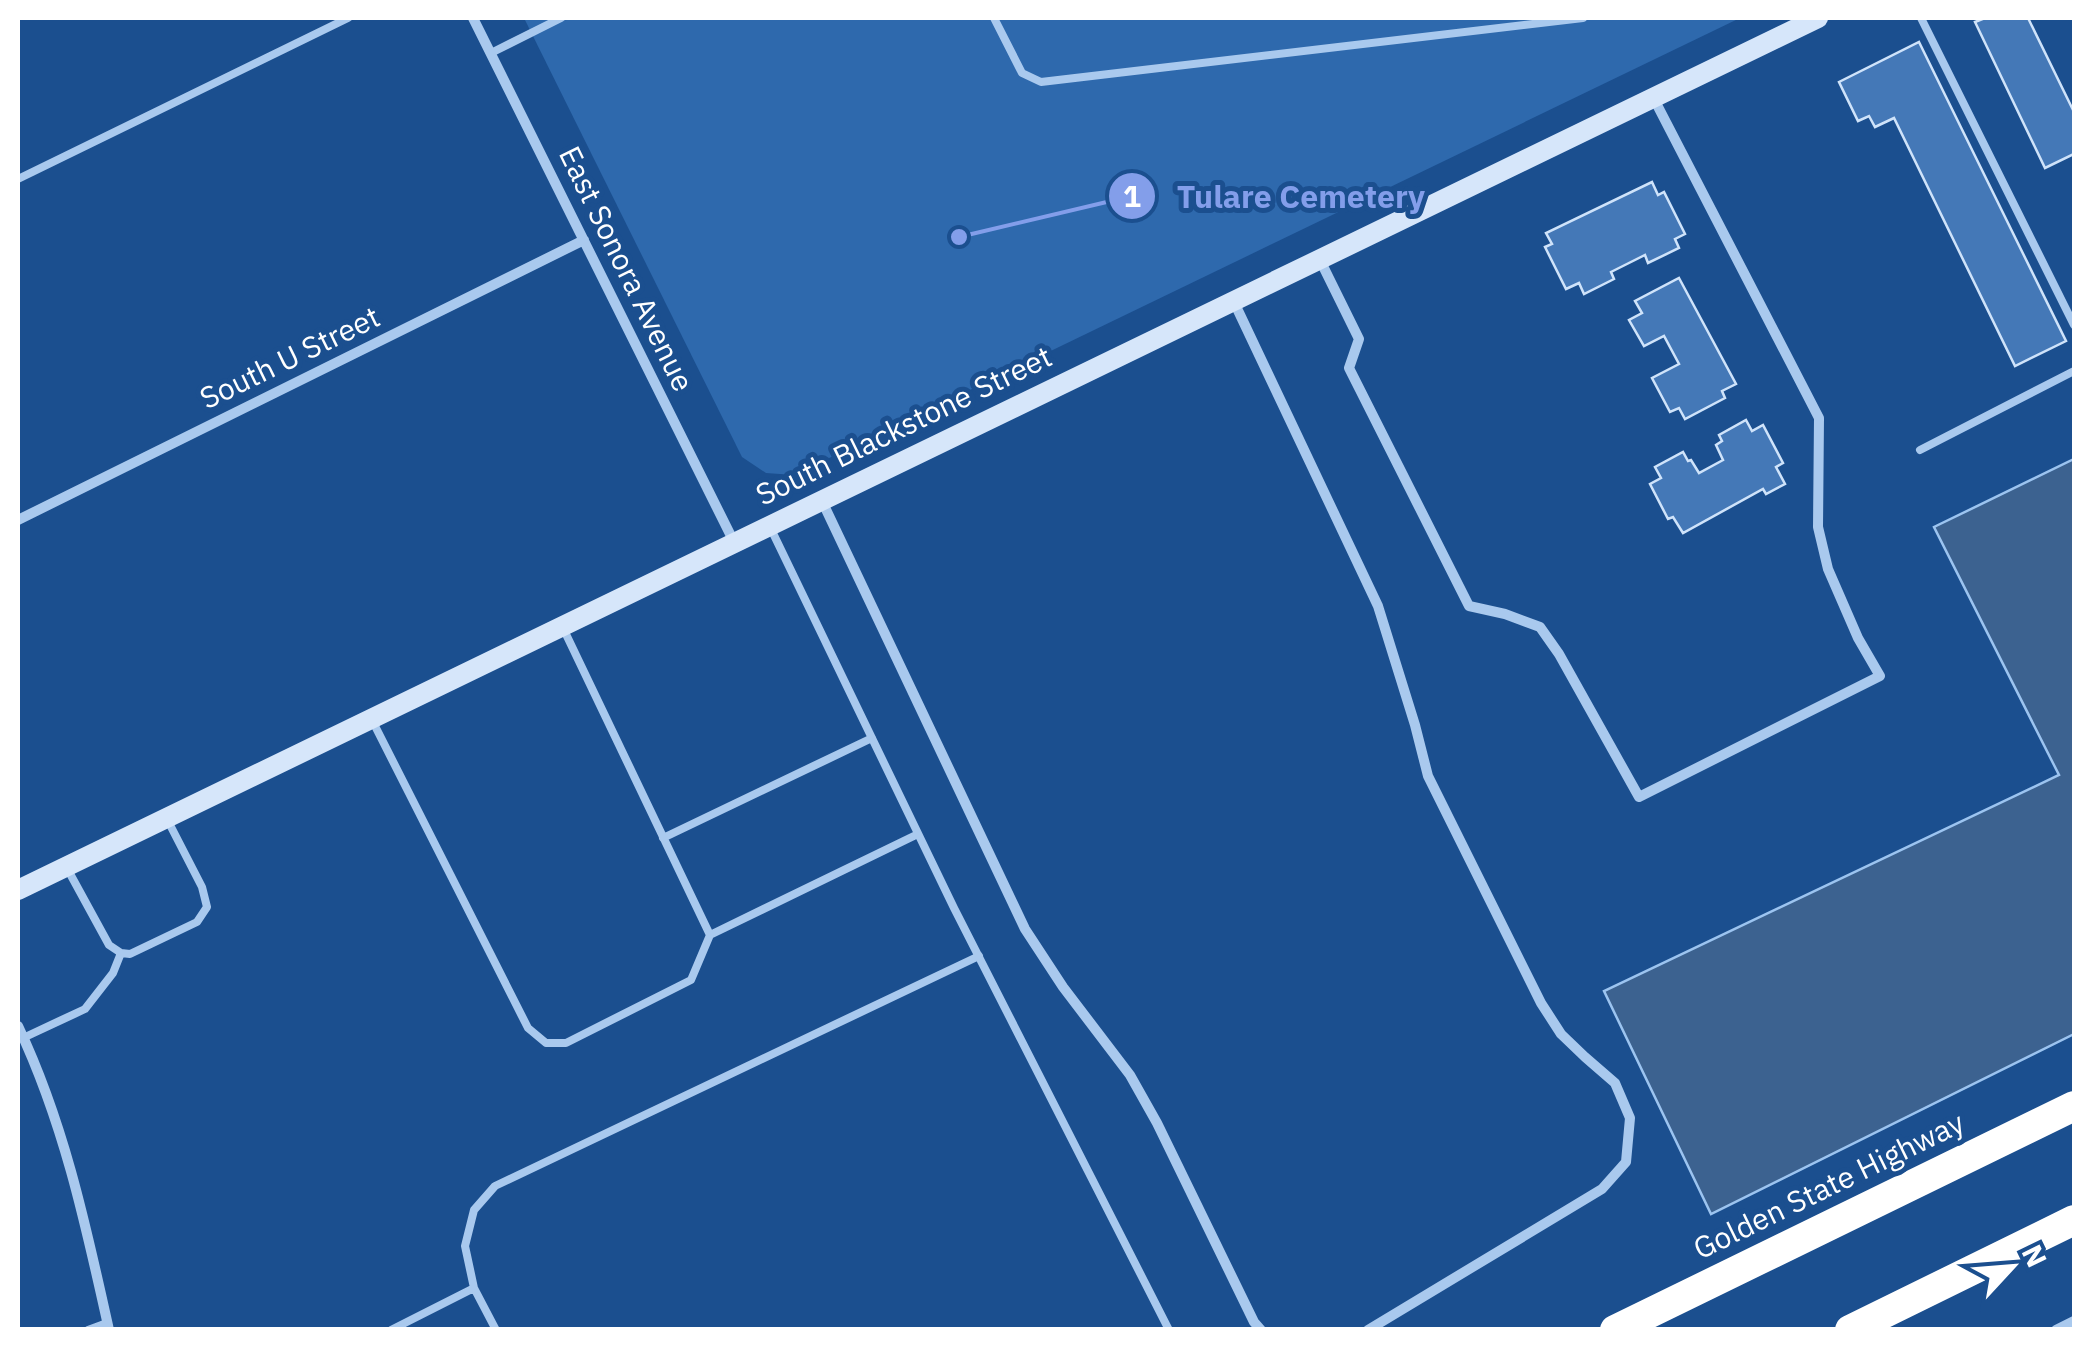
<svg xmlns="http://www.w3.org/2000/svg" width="2092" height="1347" font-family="'IBM Plex Sans',sans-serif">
<rect width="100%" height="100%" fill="#1b4f8f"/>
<!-- green -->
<path fill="#2e69ad" d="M524 18H1740L794 475 766 473 742 457Z"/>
<!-- water -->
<path fill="#3c6290" stroke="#9cc4f0" stroke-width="2.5" d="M2074 459V1034L1711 1214 1604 991 2059 775 1934 527Z"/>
<!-- building -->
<path fill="#4478b7" stroke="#cfe3fa" stroke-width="2.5" d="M1985 18H2028L2074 112V154L2045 168 1975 22Z
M1919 42 2066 341 2015 366 1894 118 1875 127 1869 116 1858 121 1839 82Z
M1652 182 1658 195 1664 192 1685 234 1675 239 1679 248 1648 263 1645 255 1611 272 1614 279 1584 294 1579 283 1566 289 1545 247 1552 244 1546 233Z
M1679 278 1736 384 1722 391 1725 398 1685 419 1679 408 1670 412 1652 378 1679 364 1664 336 1644 346 1629 320 1642 313 1635 301Z
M1746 420 1752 431 1763 425 1783 463 1776 467 1785 484 1766 494 1763 489 1683 533 1673 517 1668 519 1650 484 1661 478 1655 467 1683 452 1688 461 1691 460 1699 473 1723 460 1716 445 1722 441 1719 435Z"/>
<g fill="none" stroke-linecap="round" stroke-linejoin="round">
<!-- service -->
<path stroke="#a9c9ee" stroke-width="8" d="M994 18 1022 73 1041 82 1583 18
M1921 18 2074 325
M491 53 561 18
M18 179 348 18
M1920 450 2074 371
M771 529 954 908 1169 1330
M372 720 528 1028 546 1043H566L691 980 710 935 564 630
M663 838 872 738
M68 870 109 945 121 953 130 954 197 922 207 907 202 887 168 821
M710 935 918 834
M23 1038 85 1009 113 973 121 953
M474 1288 465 1246 474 1210 495 1186 979 956
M88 1330 107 1323
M391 1330 474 1288 496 1330"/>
<!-- minor -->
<path stroke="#a9c9ee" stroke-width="10" d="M473 18 734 542
M1320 260 1359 339 1349 368 1469 606 1505 614 1540 627 1559 654 1639 797 1880 676 1858 638 1828 569 1818 527 1819 418 1653 97
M1234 302 1378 606 1415 725 1428 776 1541 1003 1561 1034 1585 1057 1615 1083 1630 1118 1626 1162 1602 1189 1368 1330
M822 501 1025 929 1063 987 1130 1075 1157 1123 1254 1322 1261 1330
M18 520 584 240
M18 1026C64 1123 86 1226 109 1330
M2056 1330 2074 1321"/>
<!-- secondary -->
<path stroke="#d6e6fa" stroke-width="20" d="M18 890 1818 18"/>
<!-- motorway -->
<path stroke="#fff" stroke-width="30" d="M1615 1330 2074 1106
M1850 1330 2074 1220"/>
</g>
<g text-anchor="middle" stroke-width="10" stroke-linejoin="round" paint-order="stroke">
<!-- street labels -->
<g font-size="30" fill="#fff" stroke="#1b4f8f">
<text transform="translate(626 269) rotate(64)" y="10">East Sonora Avenue</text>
<text transform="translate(290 358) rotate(-26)" y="10">South U Street</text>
<text transform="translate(904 426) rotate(-26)" y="10">South Blackstone Street</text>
<text transform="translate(1829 1186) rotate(-26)" y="10">Golden State Highway</text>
</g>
</g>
<!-- callouts -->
<path fill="none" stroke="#839eea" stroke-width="4" d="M959 237L1132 196"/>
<g fill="#839eea" stroke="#1b4f8f" stroke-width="4">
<circle cx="959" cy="237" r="10"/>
<circle cx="1132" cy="196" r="25"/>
</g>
<g font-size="30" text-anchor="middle" font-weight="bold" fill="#fff">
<text x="1132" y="207">1</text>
</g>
<g font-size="32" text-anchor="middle" font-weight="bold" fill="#839eea" stroke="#1b4f8f" stroke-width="10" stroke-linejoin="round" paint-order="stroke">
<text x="1301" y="208">Tulare Cemetery</text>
</g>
<!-- border -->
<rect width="2092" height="1347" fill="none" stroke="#ffffff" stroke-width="40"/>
<!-- north arrow -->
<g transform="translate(2012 1267) rotate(64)" stroke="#1b4f8f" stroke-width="8" paint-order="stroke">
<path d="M0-8L18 38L0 25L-18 38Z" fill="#ffffff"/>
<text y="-15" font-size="28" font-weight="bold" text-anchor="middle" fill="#ffffff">N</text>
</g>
</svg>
